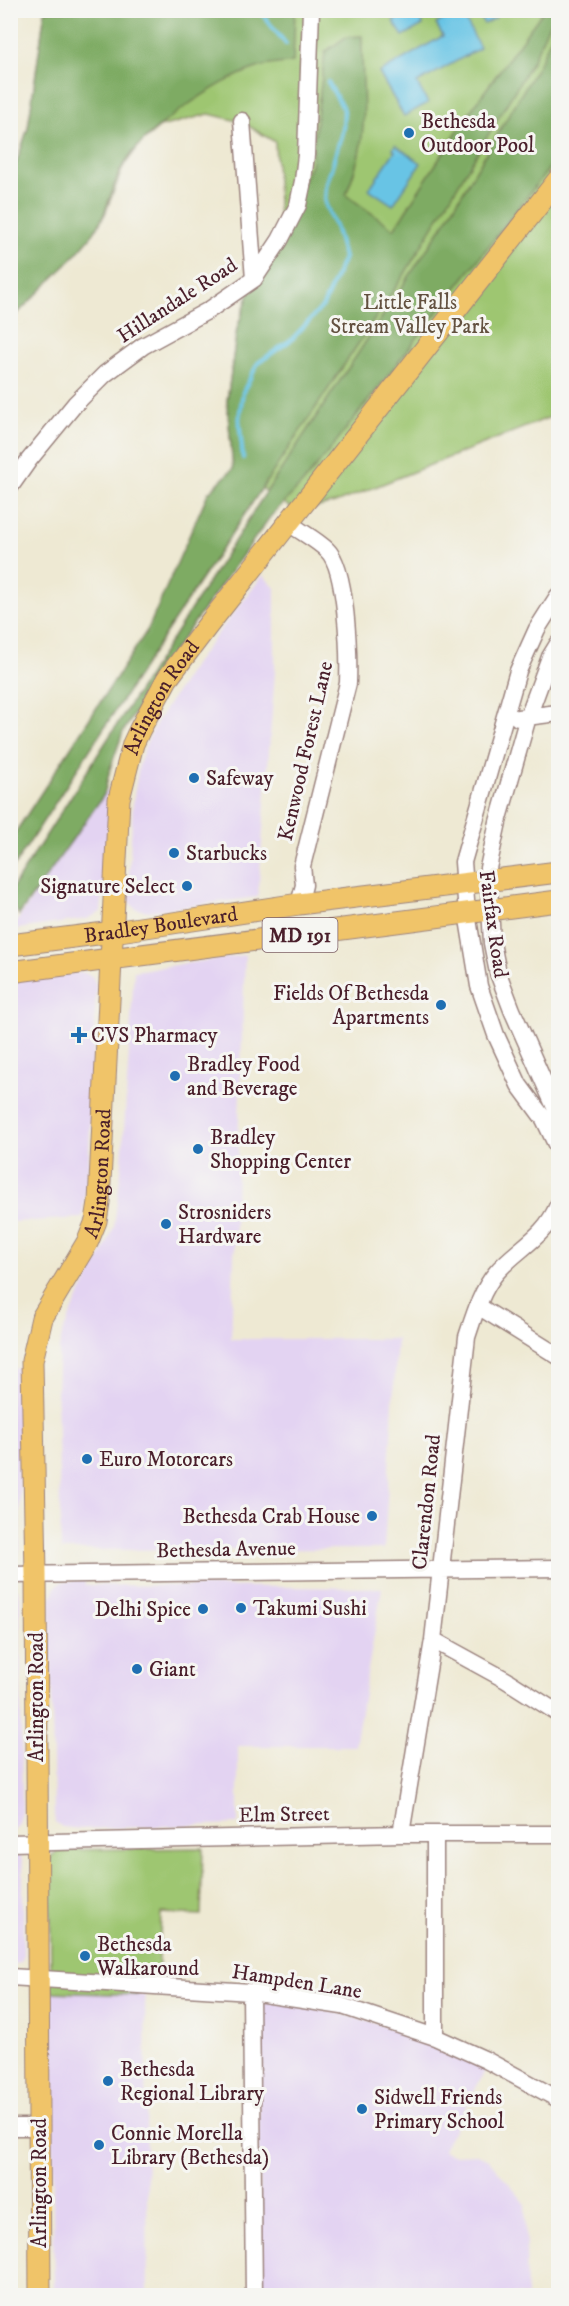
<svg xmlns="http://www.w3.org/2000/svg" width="569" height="2306" font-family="'IM FELL DW Pica',serif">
<rect width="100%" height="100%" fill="#f6f6f2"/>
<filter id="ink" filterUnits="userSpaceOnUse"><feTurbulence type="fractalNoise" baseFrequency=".0167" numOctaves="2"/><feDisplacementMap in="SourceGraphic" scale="12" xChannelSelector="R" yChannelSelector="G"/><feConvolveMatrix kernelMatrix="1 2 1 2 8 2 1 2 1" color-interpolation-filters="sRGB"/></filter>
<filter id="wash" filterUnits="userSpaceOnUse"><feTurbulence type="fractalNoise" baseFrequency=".008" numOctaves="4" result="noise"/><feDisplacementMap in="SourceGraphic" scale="24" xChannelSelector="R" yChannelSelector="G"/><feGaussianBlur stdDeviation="1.35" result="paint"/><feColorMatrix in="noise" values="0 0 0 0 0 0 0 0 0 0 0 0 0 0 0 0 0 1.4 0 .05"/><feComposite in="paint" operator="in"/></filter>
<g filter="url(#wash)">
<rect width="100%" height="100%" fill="#eee9d3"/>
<!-- built -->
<path fill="#e3d3f2" d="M263 575 275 588V671L258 897 149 911 136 909 130 903 128 896 133 802 139 765 145 746 158 720 196 662Z
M114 783 101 912 87 919 11 930 94 807Z
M245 955 231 1339H397L384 1549 61 1550 57 1394 59 1348 63 1332 76 1303 105 1248 114 1227 122 1162 134 971Z
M82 972 92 976 96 985 88 1176 82 1218 11 1222 10 981Z
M20 1368V1549L17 1557 11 1561 10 1369Z
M85 1579V1585L382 1588 355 1746H238V1824L80 1829 62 1827 55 1822 54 1814 50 1602 56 1586 61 1582Z
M11 1585 17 1588 20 1596 22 1810 19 1826 11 1831Z
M11 1854 21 1856 23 1867V1956L21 1962 13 1965H10Z
M51 1992 145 1995 148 2295H54Z
M268 2001 332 2011 417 2036 487 2067 443 2150 452 2155 478 2154 489 2160 525 2203 527 2295H260L258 2013 260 2007Z"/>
<!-- green -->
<path fill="#9ec671" stroke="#74724e" stroke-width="1.5" d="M45 11H558V414L335 503 297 512 233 469 227 401 237 329 254 279 280 240 275 142 242 122 209 114 160 127 140 144 123 167 105 214 94 233 11 320V179L28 128Z
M203 1848 201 1915 161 1913 158 1977 138 1975 137 1995 51 1992 50 1861 51 1856 59 1850Z"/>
<!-- forest -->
<path fill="#7eab63" stroke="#646547" stroke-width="1.5" d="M45 11H295L293 62C282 64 268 64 257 68 219 79 142 132 122 167 110 188 108 214 93 234 69 265 38 292 11 320V179L28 128Z
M543 11H555L532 62 404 275 167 631 11 871V839L148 629 208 493 233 469 227 401 237 329 254 279 311 165 325 52 346 37 362 36C361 74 368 117 359 154 356 168 351 181 346 195L394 229 469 113Z
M558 22V157L332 447 303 483 270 517 173 652 123 732 110 769 104 795 19 915 11 901V890L257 506 447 219 538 66Z"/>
<!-- water -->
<path fill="#67c4e5" stroke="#587288" stroke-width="1.5" d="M412 10 415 11 423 25 403 36 393 21Z
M459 10 461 11 480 48 417 83 428 103 404 116 379 73 443 36 436 24Z
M477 11H492L496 18 484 24Z
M395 145 421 163 393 205 369 189 395 151 393 149Z"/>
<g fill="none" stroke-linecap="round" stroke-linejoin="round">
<!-- stream -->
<path stroke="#67c4e5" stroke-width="4" d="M259 10 286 44
M243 458 239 419 243 392 258 363 292 339 323 306 344 258 336 229 325 203 326 186 343 129 344 110 328 82"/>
</g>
</g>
<g filter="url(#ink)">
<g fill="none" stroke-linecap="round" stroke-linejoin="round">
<!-- minor casing -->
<g stroke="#9c847f" stroke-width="19">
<path id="minor" d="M242 121 254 279
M10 487 29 460 75 404 105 374 143 346 209 310 254 279 280 240 298 205 303 181 306 155 311 10
M289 523C301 532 317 540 327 550 347 568 349 656 348 683L302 866 304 885 299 904
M558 596 537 629 518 671 463 862 467 913 479 986 496 1035 519 1085 544 1119 558 1148
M558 644 550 657 528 717 498 822 488 868 492 943 498 973 512 1010 558 1114
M518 718 558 713
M478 1306 558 1356
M10 1575 558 1568
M433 1640 506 1680 558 1713
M401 1834 433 1640 467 1337C474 1316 481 1291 496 1273 517 1248 544 1239 558 1205
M435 1835V2037
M10 1843 401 1834H558
M10 1977 251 1992 342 2006 435 2037 486 2060 558 2099
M251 1992 254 2296
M10 2127H39"/>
</g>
<!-- major casing -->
<g stroke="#9c847f" stroke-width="23">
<g id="major">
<path id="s1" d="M10 945 113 932 299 904 558 872"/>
<path d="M10 972 558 901"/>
<path id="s2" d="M40 2296 36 1574 32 1361 42 1318 88 1241 96 1221 99 1202 119 799 133 744 140 729 167 679 208 625 558 180"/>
</g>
</g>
<!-- minor -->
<use href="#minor" stroke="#fff" stroke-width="16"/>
<!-- major -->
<use href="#major" stroke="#f0c469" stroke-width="21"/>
</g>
</g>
<!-- markers -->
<g fill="#1f6fb2" stroke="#f6f6f2" stroke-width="2">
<circle cx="409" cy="133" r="6"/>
<circle cx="194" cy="778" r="6"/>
<circle cx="174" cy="853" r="6"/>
<circle cx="187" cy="886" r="6"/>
<circle cx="441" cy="1005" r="6"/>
<path d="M76 1026h6v6h6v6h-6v6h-6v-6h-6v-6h6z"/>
<circle cx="175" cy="1076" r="6"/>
<circle cx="198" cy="1149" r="6"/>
<circle cx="166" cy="1224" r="6"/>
<circle cx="87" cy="1459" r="6"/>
<circle cx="372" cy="1516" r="6"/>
<circle cx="241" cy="1608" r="6"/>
<circle cx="203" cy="1609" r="6"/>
<circle cx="137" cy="1669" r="6"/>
<circle cx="85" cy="1956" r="6"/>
<circle cx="108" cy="2081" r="6"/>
<circle cx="362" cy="2109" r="6"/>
<circle cx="99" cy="2145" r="6"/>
</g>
<g text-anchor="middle" stroke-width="6" stroke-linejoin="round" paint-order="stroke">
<!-- shield labels -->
<rect fill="#f6f6f2" stroke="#7e6067" stroke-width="1.5" x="262.5" y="918" width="75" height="34" rx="4.5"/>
<g font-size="20" font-weight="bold" fill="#4a1f2b">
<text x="300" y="942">MD 191</text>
</g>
<!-- poi labels -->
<g font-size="21" fill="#4a1f2b" stroke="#f6f6f2" text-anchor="start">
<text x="421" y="128">Bethesda<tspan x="421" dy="24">Outdoor Pool</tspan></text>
<text x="206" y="785">Safeway</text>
<text x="186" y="860">Starbucks</text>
<text x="175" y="893" text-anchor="end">Signature Select</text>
<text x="429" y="1000" text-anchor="end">Fields Of Bethesda<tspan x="429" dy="24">Apartments</tspan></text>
<text x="91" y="1042">CVS Pharmacy</text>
<text x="187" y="1071">Bradley Food<tspan x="187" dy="24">and Beverage</tspan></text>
<text x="210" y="1144">Bradley<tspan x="210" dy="24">Shopping Center</tspan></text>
<text x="178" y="1219">Strosniders<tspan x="178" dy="24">Hardware</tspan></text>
<text x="99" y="1466">Euro Motorcars</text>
<text x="360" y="1523" text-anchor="end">Bethesda Crab House</text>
<text x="253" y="1615">Takumi Sushi</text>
<text x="191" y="1616" text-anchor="end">Delhi Spice</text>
<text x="149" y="1676">Giant</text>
<text x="97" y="1951">Bethesda<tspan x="97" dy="24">Walkaround</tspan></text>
<text x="120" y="2076">Bethesda<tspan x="120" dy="24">Regional Library</tspan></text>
<text x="374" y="2104">Sidwell Friends<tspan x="374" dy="24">Primary School</tspan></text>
<text x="111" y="2140">Connie Morella<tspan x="111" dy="24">Library (Bethesda)</tspan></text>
</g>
<!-- street labels -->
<g font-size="21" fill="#4a1f2b" stroke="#f6f6f2">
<text transform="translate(177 300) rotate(-33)" y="7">Hillandale Road</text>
<text dy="7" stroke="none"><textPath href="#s2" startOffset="1624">Arlington Road</textPath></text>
<text transform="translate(305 751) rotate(-77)" y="7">Kenwood Forest Lane</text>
<text transform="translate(494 924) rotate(82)" y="7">Fairfax Road</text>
<text dy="7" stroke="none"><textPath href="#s1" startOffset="152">Bradley Boulevard</textPath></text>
<text dy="7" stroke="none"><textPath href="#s2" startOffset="1138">Arlington Road</textPath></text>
<text transform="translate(426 1502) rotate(-84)" y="7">Clarendon Road</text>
<text transform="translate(226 1549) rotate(-1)" y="7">Bethesda Avenue</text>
<text transform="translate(36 1697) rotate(-90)" y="7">Arlington Road</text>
<text transform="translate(284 1814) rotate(-1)" y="7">Elm Street</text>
<text transform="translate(297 1981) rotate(9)" y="7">Hampden Lane</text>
<text transform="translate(39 2183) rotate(-90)" y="7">Arlington Road</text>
</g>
<!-- park labels -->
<g font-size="21" fill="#635140" stroke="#f6f6f2">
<text x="410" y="309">Little Falls<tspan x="410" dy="24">Stream Valley Park</tspan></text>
</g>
</g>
<!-- margin -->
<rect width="569" height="2306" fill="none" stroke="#f6f6f2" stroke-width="36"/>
</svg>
